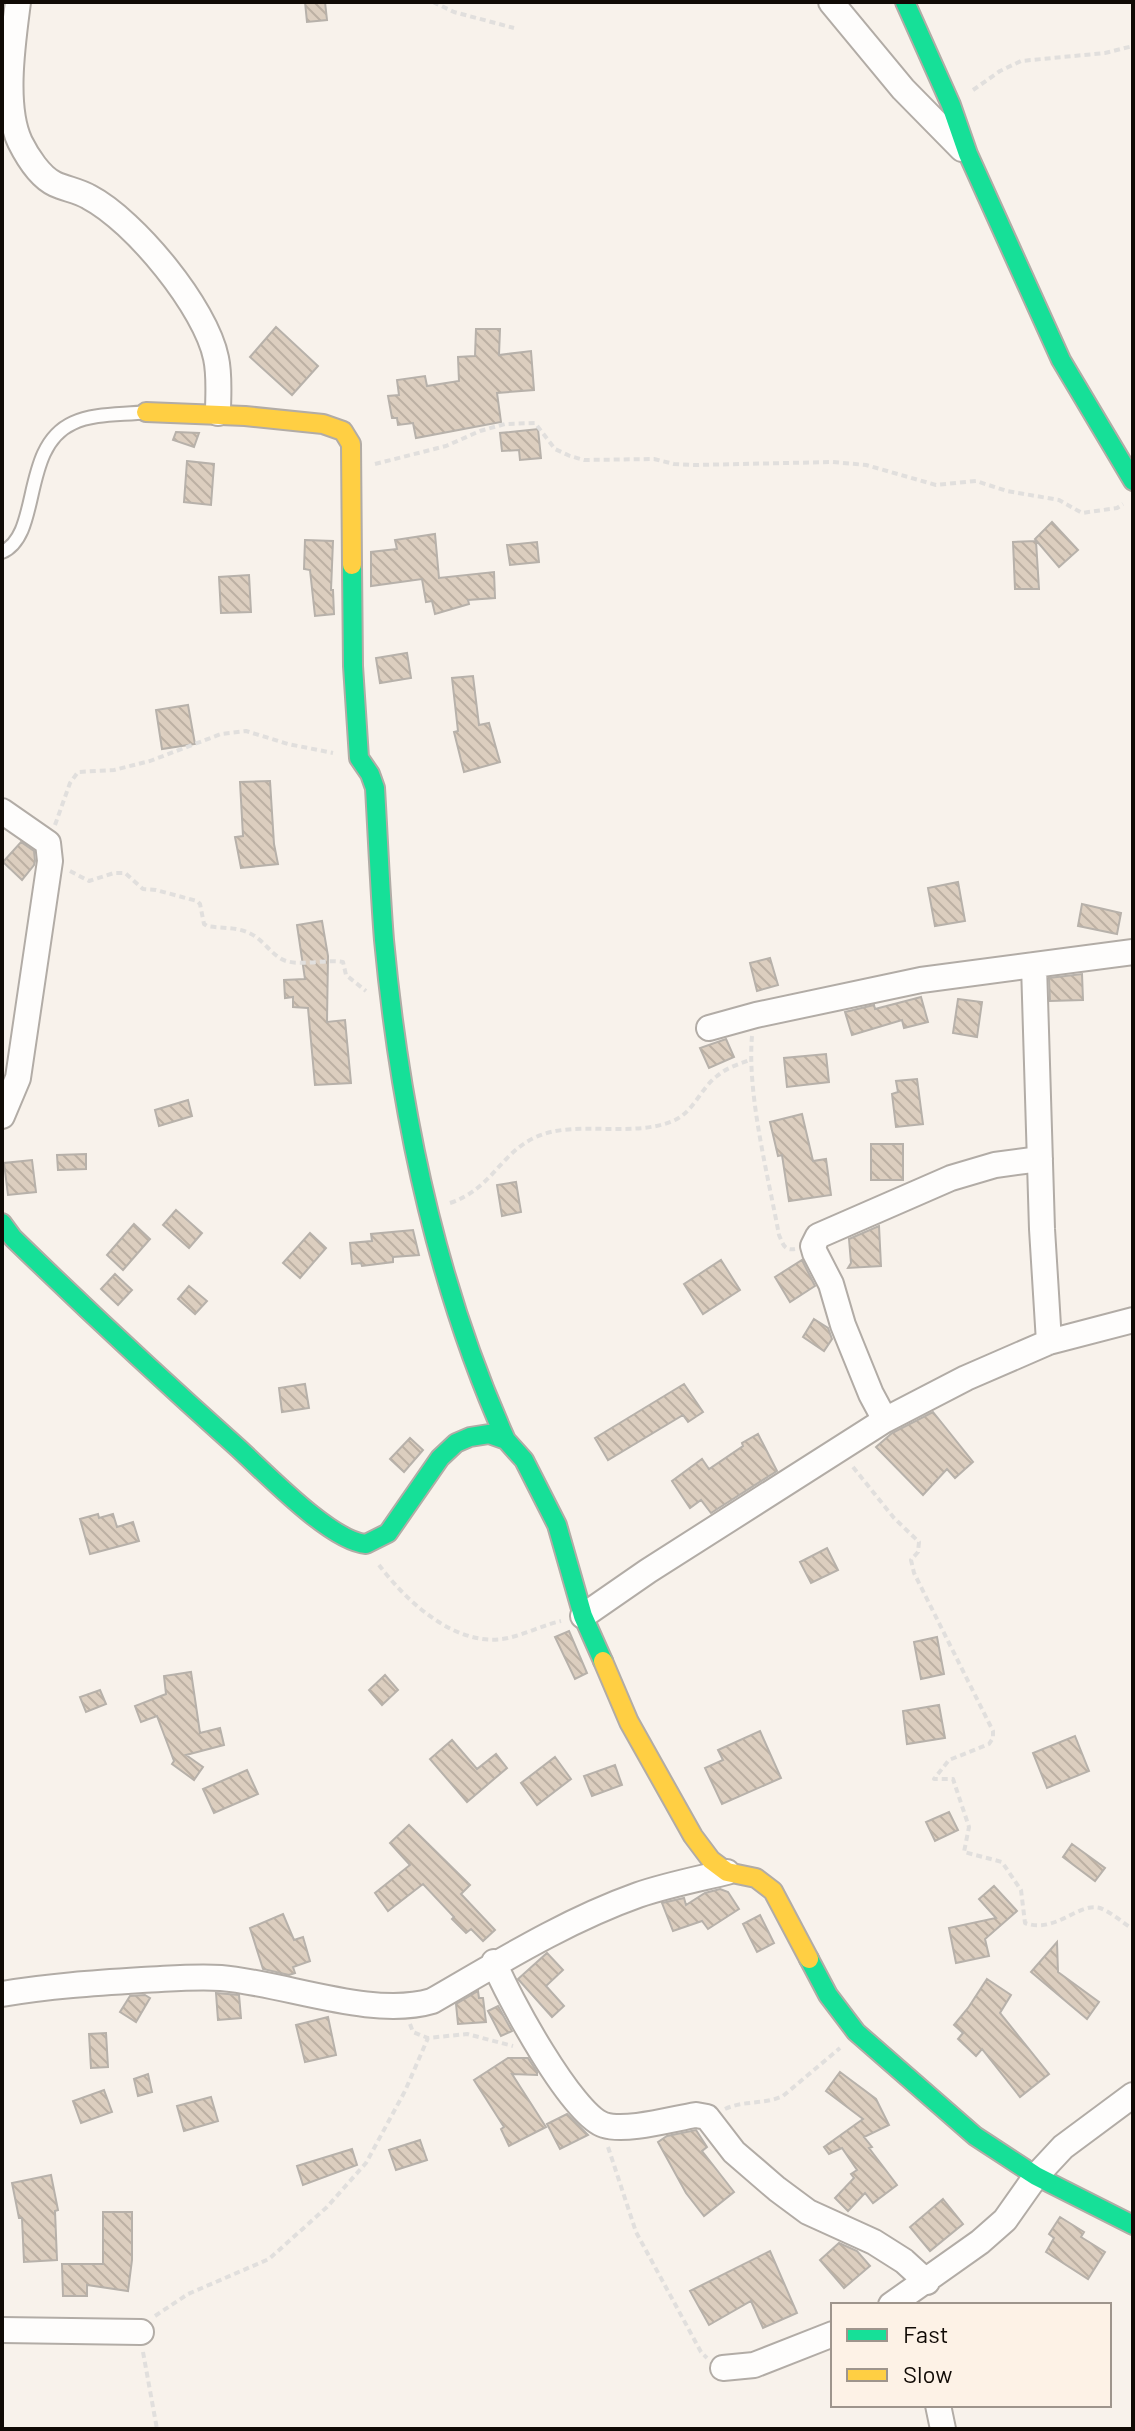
<svg xmlns="http://www.w3.org/2000/svg" width="1135" height="2431" font-family="Barlow,sans-serif">
<defs>
<pattern id="building-back-hatch" width="6" height="6" patternUnits="userSpaceOnUse" patternTransform="scale(2)"><rect width="6" height="6" fill="#dccebf"/><path d="M-1 5l2 2M0 0l6 6M5-1l2 2" fill="none" stroke="#bcb0a3"/></pattern>
</defs>
<rect width="100%" height="100%" fill="#f8f2eb"/>
<!-- building -->
<path fill="url(#building-back-hatch)" stroke="#b7b1aa" stroke-width="2" d="M305 2H325L327 20 307 22Z
M276 327 318 366 292 395 250 357Z
M476 329H500L499 355 531 351 534 390 497 393 501 422 416 438 413 423 398 425 397 418H392L388 396 399 395 397 380 425 376 427 386 459 381 458 357 475 356Z
M538 429 541 458 520 460 519 450 502 451 500 433Z
M176 432 199 433 194 447 173 440Z
M187 461 214 464 211 505 184 502Z
M1052 522 1078 550 1059 567 1035 539Z
M435 534 439 578 494 572 495 598 468 600 469 604 435 614 432 601 426 602 422 579 371 586V552L397 549 395 540Z
M305 540 333 541 331 590H333L334 614 315 616 310 570 304 569Z
M1036 541 1039 589H1015L1013 542Z
M537 542 539 562 510 565 507 545Z
M249 575 251 612 221 613 219 577Z
M407 653 411 678 380 683 376 658Z
M473 676 479 725 489 723 500 762 464 772 454 732 458 731 452 678Z
M188 705 195 744 162 749 156 710Z
M270 781 274 844 278 864 241 868 235 837 243 836 240 782Z
M21 842 34 851 35 861 34 865 22 880 3 862Z
M958 882 965 921 935 926 928 888Z
M1082 904 1121 913 1117 934 1078 926Z
M322 921 328 956 327 1022 345 1020 351 1083 315 1085 308 1008 293 1007V997L285 998 284 980 305 979 297 925Z
M770 958 778 985 757 991 750 963Z
M1082 974 1083 1000 1050 1001 1049 978Z
M921 997 928 1022 904 1028 902 1020 852 1035 845 1012 874 1005 875 1009Z
M958 999 982 1002 977 1037 953 1033Z
M726 1039 734 1057 709 1068 700 1048Z
M826 1054 829 1082 787 1087 784 1058Z
M917 1079 923 1124 896 1127 892 1094 898 1092 896 1081Z
M188 1100 192 1116 159 1126 155 1110Z
M802 1114 813 1161 826 1159 831 1195 789 1201 782 1155 778 1156 770 1122Z
M871 1144H903V1180H871Z
M86 1154V1169L58 1170 57 1155Z
M32 1160 36 1192 8 1195 4 1163Z
M516 1182 521 1212 502 1216 497 1185Z
M176 1210 202 1233 189 1248 163 1225Z
M134 1224 150 1239 123 1270 107 1255Z
M879 1226 881 1266 848 1268 851 1263 849 1239Z
M413 1230 419 1255 393 1257V1262L362 1266 361 1263 352 1264 350 1243 372 1241 371 1234Z
M310 1233 326 1248 300 1278 283 1263Z
M721 1260 740 1290 703 1314 684 1284Z
M802 1260 815 1286 790 1302 775 1277Z
M115 1274 132 1290 118 1305 101 1289Z
M189 1286 207 1301 195 1314 178 1299Z
M814 1319 828 1328 832 1339 824 1351 803 1337Z
M305 1384 309 1408 282 1412 279 1388Z
M684 1384 703 1412 688 1422 683 1415 608 1460 595 1438Z
M933 1412 973 1462 955 1478 947 1469 923 1495 876 1447 892 1433Z
M758 1434 777 1471 711 1513 701 1500 690 1508 672 1481 702 1459 709 1469 743 1446 742 1443Z
M410 1438 423 1450 404 1472 390 1459Z
M98 1514 99 1518 113 1514 117 1527 133 1522 139 1541 90 1554 80 1519Z
M827 1548 838 1570 811 1583 800 1562Z
M569 1631 587 1673 575 1679 555 1637Z
M937 1637 944 1674 921 1679 914 1642Z
M191 1672 200 1733 220 1728 224 1745 186 1755 203 1767 194 1780 172 1764 174 1761 157 1716 141 1722 135 1706 166 1694 164 1676Z
M385 1675 398 1690 382 1705 369 1690Z
M100 1690 106 1704 86 1712 80 1697Z
M939 1705 945 1738 907 1744 903 1711Z
M760 1731 781 1778 722 1804 705 1768 723 1760 718 1750Z
M1075 1736 1089 1771 1047 1788 1033 1753Z
M452 1740 477 1769 496 1754 507 1768 467 1802 430 1759Z
M555 1757 571 1779 537 1805 521 1783Z
M615 1765 622 1785 592 1796 584 1776Z
M247 1770 258 1794 214 1813 203 1789Z
M949 1812 958 1830 935 1841 926 1822Z
M409 1825 470 1885 461 1894 495 1930 483 1941 471 1929 466 1933 452 1919 454 1917 423 1884 388 1911 375 1893 410 1865 390 1843Z
M1072 1844 1105 1868 1095 1881 1063 1857Z
M994 1886 1017 1911 985 1939 989 1956 956 1963 949 1928 996 1918 979 1899Z
M720 1889 728 1892 739 1909 708 1929 702 1921 673 1931 662 1903 684 1898 686 1905 705 1893Z
M283 1914 294 1940 303 1937 310 1961 293 1967 295 1973 289 1975 263 1969 250 1928Z
M760 1915 774 1943 757 1952 743 1924Z
M1057 1942 1058 1972 1099 2002 1087 2019 1031 1972Z
M547 1953 563 1970 546 1986 564 2006 552 2017 518 1979Z
M987 1979 1011 1995 1000 2013 1049 2074 1020 2097 982 2049 976 2056 958 2039 963 2033 954 2025 968 2008Z
M478 1991 479 1998H483L486 2022 458 2024 456 2004Z
M216 1993 239 1995 241 2018 218 2020Z
M145 1995 150 1998 136 2022 120 2012 130 1996Z
M498 2006 512 2031 501 2036 488 2011Z
M328 2017 336 2055 305 2062 296 2025Z
M106 2033 108 2067 91 2068 89 2034Z
M508 2058H528L537 2072V2075L512 2074 546 2127 509 2146 501 2129 504 2127 474 2080Z
M840 2072 876 2099 889 2125 864 2137 872 2147 869 2148 897 2185 873 2203 865 2193 848 2211 835 2198 854 2178 851 2174 857 2170 842 2148 829 2154 824 2147 863 2119 826 2091Z
M148 2074 152 2092 138 2096 134 2079Z
M104 2090 112 2112 81 2123 73 2101Z
M211 2097 218 2121 184 2131 177 2106Z
M567 2114 588 2135 560 2149 547 2124Z
M696 2130 707 2147 702 2151 734 2192 704 2216 686 2193 658 2142 667 2136Z
M420 2140 427 2160 396 2170 389 2150Z
M352 2149 357 2165 303 2185 297 2166Z
M51 2175 58 2210 55 2211 57 2260 24 2262 22 2218H19L12 2183Z
M943 2199 963 2224 930 2251 910 2227Z
M103 2212H132V2260L128 2291 87 2285V2296H63L62 2264H103Z
M1060 2217 1084 2232 1081 2237 1105 2252 1088 2279 1046 2252 1054 2238 1049 2234Z
M839 2243 857 2251 870 2266 844 2288 820 2260Z
M770 2251 797 2313 763 2328 751 2301 709 2325 690 2291Z"/>
<g fill="none" stroke-linecap="round" stroke-linejoin="round">
<!-- lane casing -->
<g stroke="#b2aca6" stroke-width="16">
<path id="lane" d="M2 552C42 535 20 447 73 423 94 413 123 415 146 412"/>
</g>
<!-- street casing -->
<g stroke="#b2aca6" stroke-width="28">
<path id="street" d="M18 2C13 41 3 106 20 142 27 156 40 177 55 184 66 189 79 191 89 197 135 221 206 308 216 358 220 376 218 396 218 413
M831 2 903 89 962 149
M2 811 48 843 50 861 18 1078 2 1116
M1034 965 1042 1229 1049 1342
M709 1028 756 1015 921 980 1133 952
M885 1420 871 1394 843 1325 831 1284 815 1253 813 1246 818 1236 951 1178 995 1165 1040 1159
M583 1616 648 1571 885 1420 966 1378 1049 1342 1133 1320
M494 1962C507 1995 572 2115 604 2125 626 2132 672 2119 696 2115L707 2117 734 2152 777 2189 808 2212 874 2242 904 2261 927 2282
M2 1994C49 1986 95 1983 142 1980 168 1979 195 1976 221 1978 284 1983 372 2019 432 2001 498 1963 565 1921 638 1895 667 1885 698 1879 727 1872
M891 2305 980 2242 1005 2220 1036 2176 1063 2147 1133 2095
M2 2330 141 2332
M723 2368 754 2365 833 2334
M938 2405 943 2429"/>
</g>
<!-- fast casing -->
<g stroke="#b2aca6" stroke-width="22">
<path id="fast" d="M905 2 951 105 968 154 1061 360 1133 481
M352 565 353 666 359 758 370 774 375 788C378 839 380 889 384 940 400 1112 435 1282 506 1440
M2 1223 13 1238C86 1309 160 1378 236 1446 265 1472 330 1541 366 1544L388 1533 440 1458 456 1443 470 1437 489 1434 506 1440 524 1460 557 1525 583 1616 603 1661
M809 1959 828 1995 856 2032 975 2136 1036 2176 1133 2225"/>
</g>
<!-- slow casing -->
<g stroke="#b2aca6" stroke-width="22">
<path id="slow" d="M146 412 245 416 323 424 343 431 351 444 352 565
M603 1661 629 1722 693 1836 711 1860 727 1872 756 1878 773 1891 809 1959"/>
</g>
<!-- path -->
<path stroke="#e1dfdd" stroke-width="4" stroke-dasharray="6 4" stroke-linecap="butt" d="M433 2 454 12 514 28
M973 90 1000 71 1021 61 1105 53 1133 46
M375 464 446 446 480 431 505 424 535 423 555 449 570 456 584 460 654 459 674 464 695 465 832 462 866 465 936 485 976 481 1007 491 1059 500 1082 513 1117 508 1123 504
M55 825 70 783 78 772 114 770 150 761 221 734 246 731 288 744 333 753
M70 871 89 881 114 873H125L143 889 156 890 197 901 200 904 204 924 207 926C224 929 241 926 256 937 266 944 274 957 286 961 304 966 325 959 343 962L346 975 366 991
M752 1036C747 1095 768 1175 779 1235 783 1244 784 1251 795 1249
M450 1203C492 1189 500 1153 536 1137 574 1119 634 1139 675 1120 694 1111 701 1088 717 1076 726 1068 739 1064 750 1060
M853 1467 894 1518 919 1542 918 1552 911 1560 914 1573 993 1731V1738L989 1744 949 1760 934 1779H953L969 1827 964 1852 1002 1862 1021 1890 1025 1923C1056 1934 1078 1902 1100 1908 1111 1912 1123 1923 1133 1929
M379 1565C407 1602 457 1649 508 1638 526 1634 543 1625 561 1621
M410 2024 413 2032 428 2038 467 2034 513 2046
M725 2109C744 2100 764 2105 783 2096L840 2048
M2 2129V2147
M608 2147 636 2232 701 2352 707 2358
M155 2316 188 2294 269 2259 327 2207 366 2163 405 2091 428 2038
M143 2352 157 2429"/>
<!-- lane -->
<use href="#lane" stroke="#fefdfc" stroke-width="12"/>
<!-- street -->
<use href="#street" stroke="#fefdfc" stroke-width="24"/>
<!-- fast -->
<use href="#fast" stroke="#16e098" stroke-width="18"/>
<!-- slow -->
<use href="#slow" stroke="#ffcf43" stroke-width="18"/>
</g>
<!-- border -->
<rect width="1135" height="2431" fill="none" stroke="#100a05" stroke-width="8"/>
<!-- legend -->
<rect x="831" y="2303" width="280" height="104" fill="#fdf2e6" stroke="#9e958c" stroke-width="2"/>
<rect x="847" y="2329" width="40" height="12" fill="#16e098" stroke="#9e958c" stroke-width="2"/>
<text x="903" y="2343" font-size="24" fill="#100a05">Fast</text>
<rect x="847" y="2369" width="40" height="12" fill="#ffcf43" stroke="#9e958c" stroke-width="2"/>
<text x="903" y="2383" font-size="24" fill="#100a05">Slow</text>
</svg>
